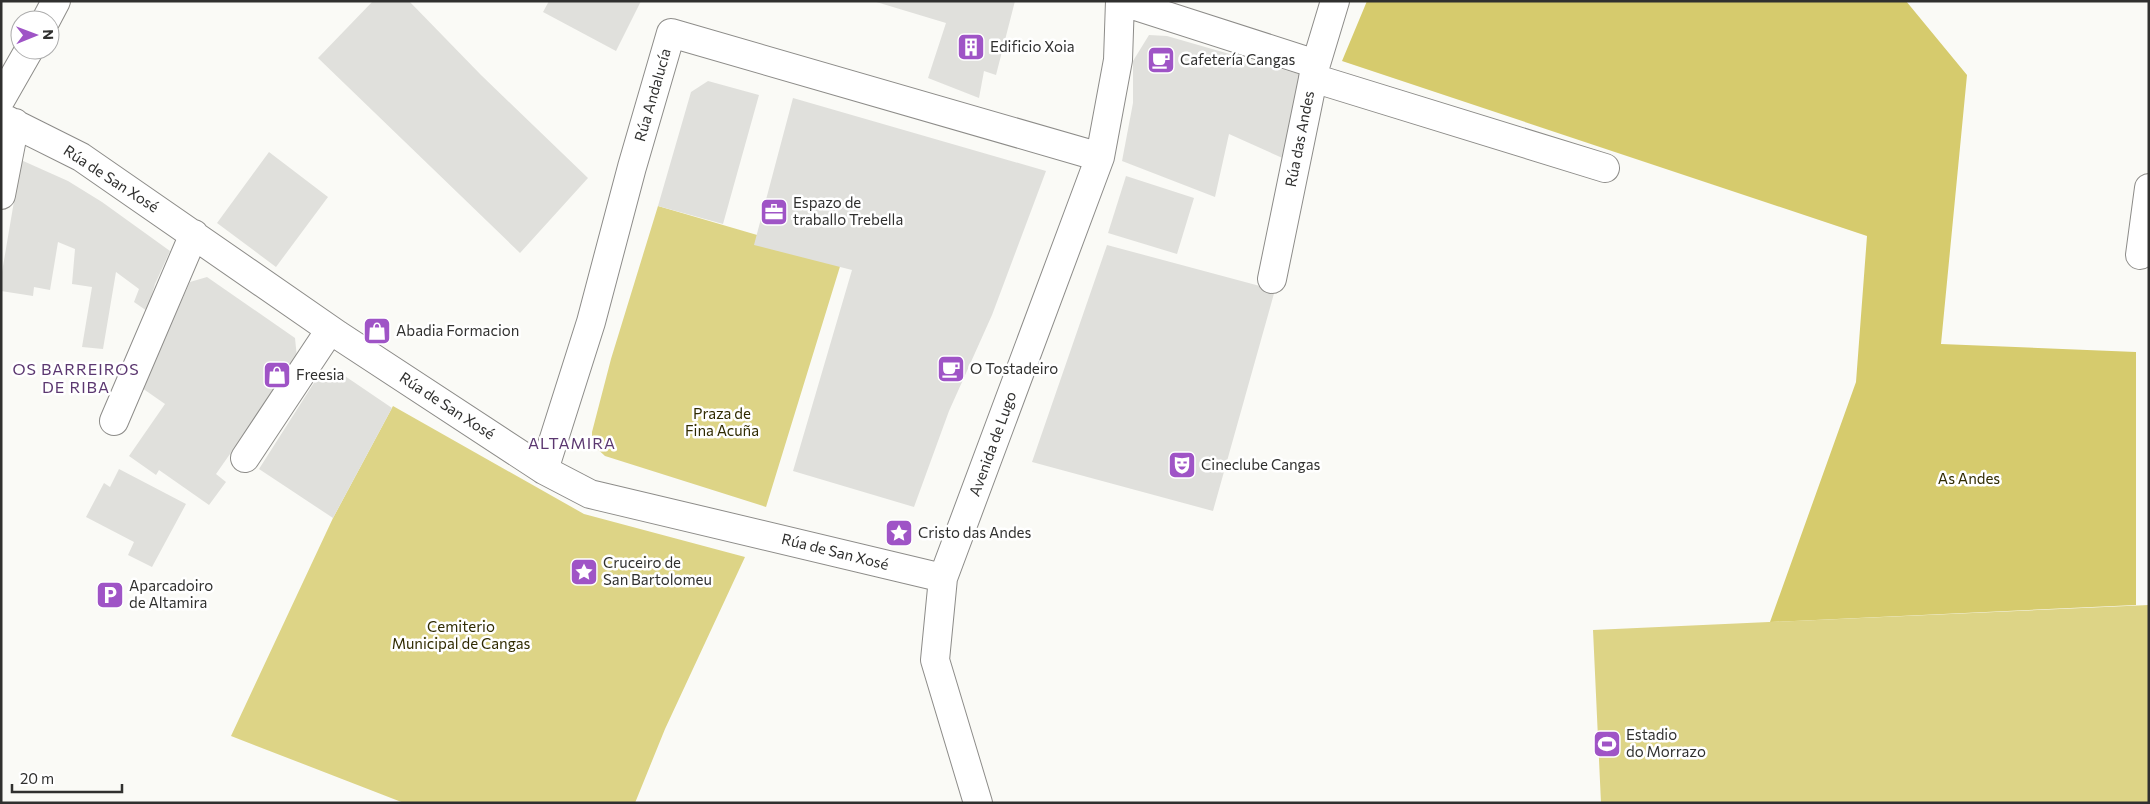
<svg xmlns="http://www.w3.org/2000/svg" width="2150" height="804" font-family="Commissioner,sans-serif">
<rect width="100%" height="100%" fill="#fafaf6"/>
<!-- green -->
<path fill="#ddd486" d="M658 206 842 260 766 507 605 456 592 444V432L611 359Z
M393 406 584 514 745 557 665 729 635 803H404L231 736 333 518Z
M2149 605V803H1601L1593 630Z"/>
<!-- forest -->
<path fill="#d6cb6d" d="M1367 1H1906L1967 75 1941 344 2136 352V605L1770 622 1856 382 1867 236 1342 61Z"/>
<!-- building -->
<path fill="#e0e0dc" d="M373 1H409L481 75 588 178 520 253 318 58Z
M549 1H641L616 51 543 12Z
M873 1H1015L996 75 984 71 979 98 928 78 946 23Z
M1149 35 1167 36 1302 75 1287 160 1229 134 1215 197 1122 161 1133 103V61Z
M708 81 759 95 723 224 658 206 691 92Z
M793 98 1046 171 992 315 949 411 914 507 793 471 852 270 754 245Z
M269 152 328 197 276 267 217 223Z
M21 160 68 181 102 202 170 251 155 284 147 311 134 302 139 289 116 272 103 349 82 347 92 287 72 284 75 249 58 242 50 290 34 287 33 296 1 291V278Z
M1126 176 1194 198 1177 254 1108 233Z
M1107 245 1275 290 1213 511 1032 462Z
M207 277 295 338 297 358 216 474 226 482 209 505 159 470 156 475 129 456 165 404 142 388 190 282Z
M339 372 392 408 333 518 259 469 317 378Z
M119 469 186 504 152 567 128 555 134 542 86 517 104 483 110 487Z"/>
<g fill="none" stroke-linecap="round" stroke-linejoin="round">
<!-- minor casing -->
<g stroke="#8d8c89" stroke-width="30">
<path id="minor" d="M1120 1 1316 64
M46 20 56 1
M1313 78 1605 168
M1 99 29 50
M1 117 81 157 338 335 544 470 590 494 943 578
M1 195 15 123
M2140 255 2149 188
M1272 279 1316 64 1335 1
M114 421 194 234
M245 458 330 330
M544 470 591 322 632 167 671 33 1100 157
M978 803 935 660 943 578 1100 157 1118 60 1120 1"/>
</g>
<!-- minor -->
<use href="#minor" stroke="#fff" stroke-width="28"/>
</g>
<!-- icons -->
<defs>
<g id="building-square" transform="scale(1.4375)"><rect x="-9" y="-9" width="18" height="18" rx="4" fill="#9f54c6" stroke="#fff"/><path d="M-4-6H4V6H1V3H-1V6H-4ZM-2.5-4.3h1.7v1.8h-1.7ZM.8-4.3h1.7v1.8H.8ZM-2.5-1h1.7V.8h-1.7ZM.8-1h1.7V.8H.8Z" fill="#fff"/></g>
<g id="cafe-square" transform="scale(1.4375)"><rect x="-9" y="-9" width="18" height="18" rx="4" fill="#9f54c6" stroke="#fff"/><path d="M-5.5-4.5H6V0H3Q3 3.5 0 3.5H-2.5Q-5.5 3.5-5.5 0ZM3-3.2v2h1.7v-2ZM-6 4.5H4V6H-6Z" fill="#fff"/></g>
<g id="office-square" transform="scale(1.4375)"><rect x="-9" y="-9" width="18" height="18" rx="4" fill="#9f54c6" stroke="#fff"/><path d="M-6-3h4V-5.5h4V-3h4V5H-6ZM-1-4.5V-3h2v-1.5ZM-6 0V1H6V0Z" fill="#fff"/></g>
<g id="shop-square" transform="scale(1.4375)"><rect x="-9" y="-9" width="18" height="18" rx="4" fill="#9f54c6" stroke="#fff"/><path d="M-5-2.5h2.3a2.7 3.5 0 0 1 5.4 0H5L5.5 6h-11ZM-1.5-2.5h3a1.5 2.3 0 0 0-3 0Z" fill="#fff"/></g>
<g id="theatre-square" transform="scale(1.4375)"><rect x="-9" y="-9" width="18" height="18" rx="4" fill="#9f54c6" stroke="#fff"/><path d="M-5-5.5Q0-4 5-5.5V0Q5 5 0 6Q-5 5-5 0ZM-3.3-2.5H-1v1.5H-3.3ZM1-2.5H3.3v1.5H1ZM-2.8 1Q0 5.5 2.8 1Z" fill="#fff"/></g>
<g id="sight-square" transform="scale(1.4375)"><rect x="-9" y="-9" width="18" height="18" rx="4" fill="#9f54c6" stroke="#fff"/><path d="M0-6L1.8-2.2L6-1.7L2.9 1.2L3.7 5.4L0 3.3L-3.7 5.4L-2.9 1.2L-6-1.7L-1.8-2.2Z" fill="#fff"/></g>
<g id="parking-square" transform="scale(1.4375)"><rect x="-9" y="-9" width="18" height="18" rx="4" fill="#9f54c6" stroke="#fff"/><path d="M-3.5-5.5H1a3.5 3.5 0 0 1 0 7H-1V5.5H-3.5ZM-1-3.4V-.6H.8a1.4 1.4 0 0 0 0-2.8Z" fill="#fff"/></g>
<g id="stadium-square" transform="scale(1.4375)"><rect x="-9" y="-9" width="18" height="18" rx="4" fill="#9f54c6" stroke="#fff"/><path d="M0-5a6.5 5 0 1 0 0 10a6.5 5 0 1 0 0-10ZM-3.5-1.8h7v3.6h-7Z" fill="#fff"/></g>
</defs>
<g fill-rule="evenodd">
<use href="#building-square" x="971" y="47"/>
<use href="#cafe-square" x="1161" y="60"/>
<use href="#office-square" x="774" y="212"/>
<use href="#shop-square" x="377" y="331"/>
<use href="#cafe-square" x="951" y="369"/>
<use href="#shop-square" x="277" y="375"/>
<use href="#theatre-square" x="1182" y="465"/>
<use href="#sight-square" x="899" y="533"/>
<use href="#sight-square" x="584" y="572"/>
<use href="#parking-square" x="110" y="595"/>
<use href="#stadium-square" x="1607" y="744"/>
</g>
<g text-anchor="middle" stroke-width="5" stroke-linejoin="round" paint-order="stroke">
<!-- poi labels -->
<g font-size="15" fill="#30302f" stroke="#fff" text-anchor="start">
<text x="990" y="52">Edificio Xoia</text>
<text x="1180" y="65">Cafetería Cangas</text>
<text x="793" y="208">Espazo de<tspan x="793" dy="17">traballo Trebella</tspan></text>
<text x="396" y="336">Abadia Formacion</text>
<text x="970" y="374">O Tostadeiro</text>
<text x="296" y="380">Freesia</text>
<text x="1201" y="470">Cineclube Cangas</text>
<text x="918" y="538">Cristo das Andes</text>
<text x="603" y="568">Cruceiro de<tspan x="603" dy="17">San Bartolomeu</tspan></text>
<text x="129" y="591">Aparcadoiro<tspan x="129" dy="17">de Altamira</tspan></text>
<text x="1626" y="740">Estadio<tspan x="1626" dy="17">do Morrazo</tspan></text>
</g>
<!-- street labels -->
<g font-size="15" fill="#30302f" stroke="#fff">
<text transform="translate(653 95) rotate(-74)" y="5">Rúa Andalucía</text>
<text transform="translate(1300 139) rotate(-79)" y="5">Rúa das Andes</text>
<text transform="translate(111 179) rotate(33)" y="5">Rúa de San Xosé</text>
<text transform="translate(447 406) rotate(33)" y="5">Rúa de San Xosé</text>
<text transform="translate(993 444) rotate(-70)" y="5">Avenida de Lugo</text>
<text transform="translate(835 552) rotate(14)" y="5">Rúa de San Xosé</text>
</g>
<!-- park labels -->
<g font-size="15" fill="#302b01" stroke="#fff">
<text x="722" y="419">Praza de<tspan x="722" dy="17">Fina Acuña</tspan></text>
<text x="1969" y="484">As Andes</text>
<text x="461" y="632">Cemiterio<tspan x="461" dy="17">Municipal de Cangas</tspan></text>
</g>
<!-- neighbourhood labels -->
<g font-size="16" letter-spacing="1" fill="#5b3770" stroke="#fff">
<text x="76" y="375">OS BARREIROS<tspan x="76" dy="18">DE RIBA</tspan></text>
<text x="572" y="449">ALTAMIRA</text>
</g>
</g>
<!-- border -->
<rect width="2150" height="804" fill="none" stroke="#30302f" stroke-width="5"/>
<!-- north arrow -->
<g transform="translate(35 35) rotate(89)"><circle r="24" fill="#ffffff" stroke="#acacac"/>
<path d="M0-4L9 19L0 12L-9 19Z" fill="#9f54c6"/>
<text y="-8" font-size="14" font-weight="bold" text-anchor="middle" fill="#30302f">N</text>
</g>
<!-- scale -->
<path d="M12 784v8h110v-8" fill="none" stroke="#30302f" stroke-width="2.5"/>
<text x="20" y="784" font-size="15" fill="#30302f" stroke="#ffffff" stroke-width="4" paint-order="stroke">20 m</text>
</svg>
